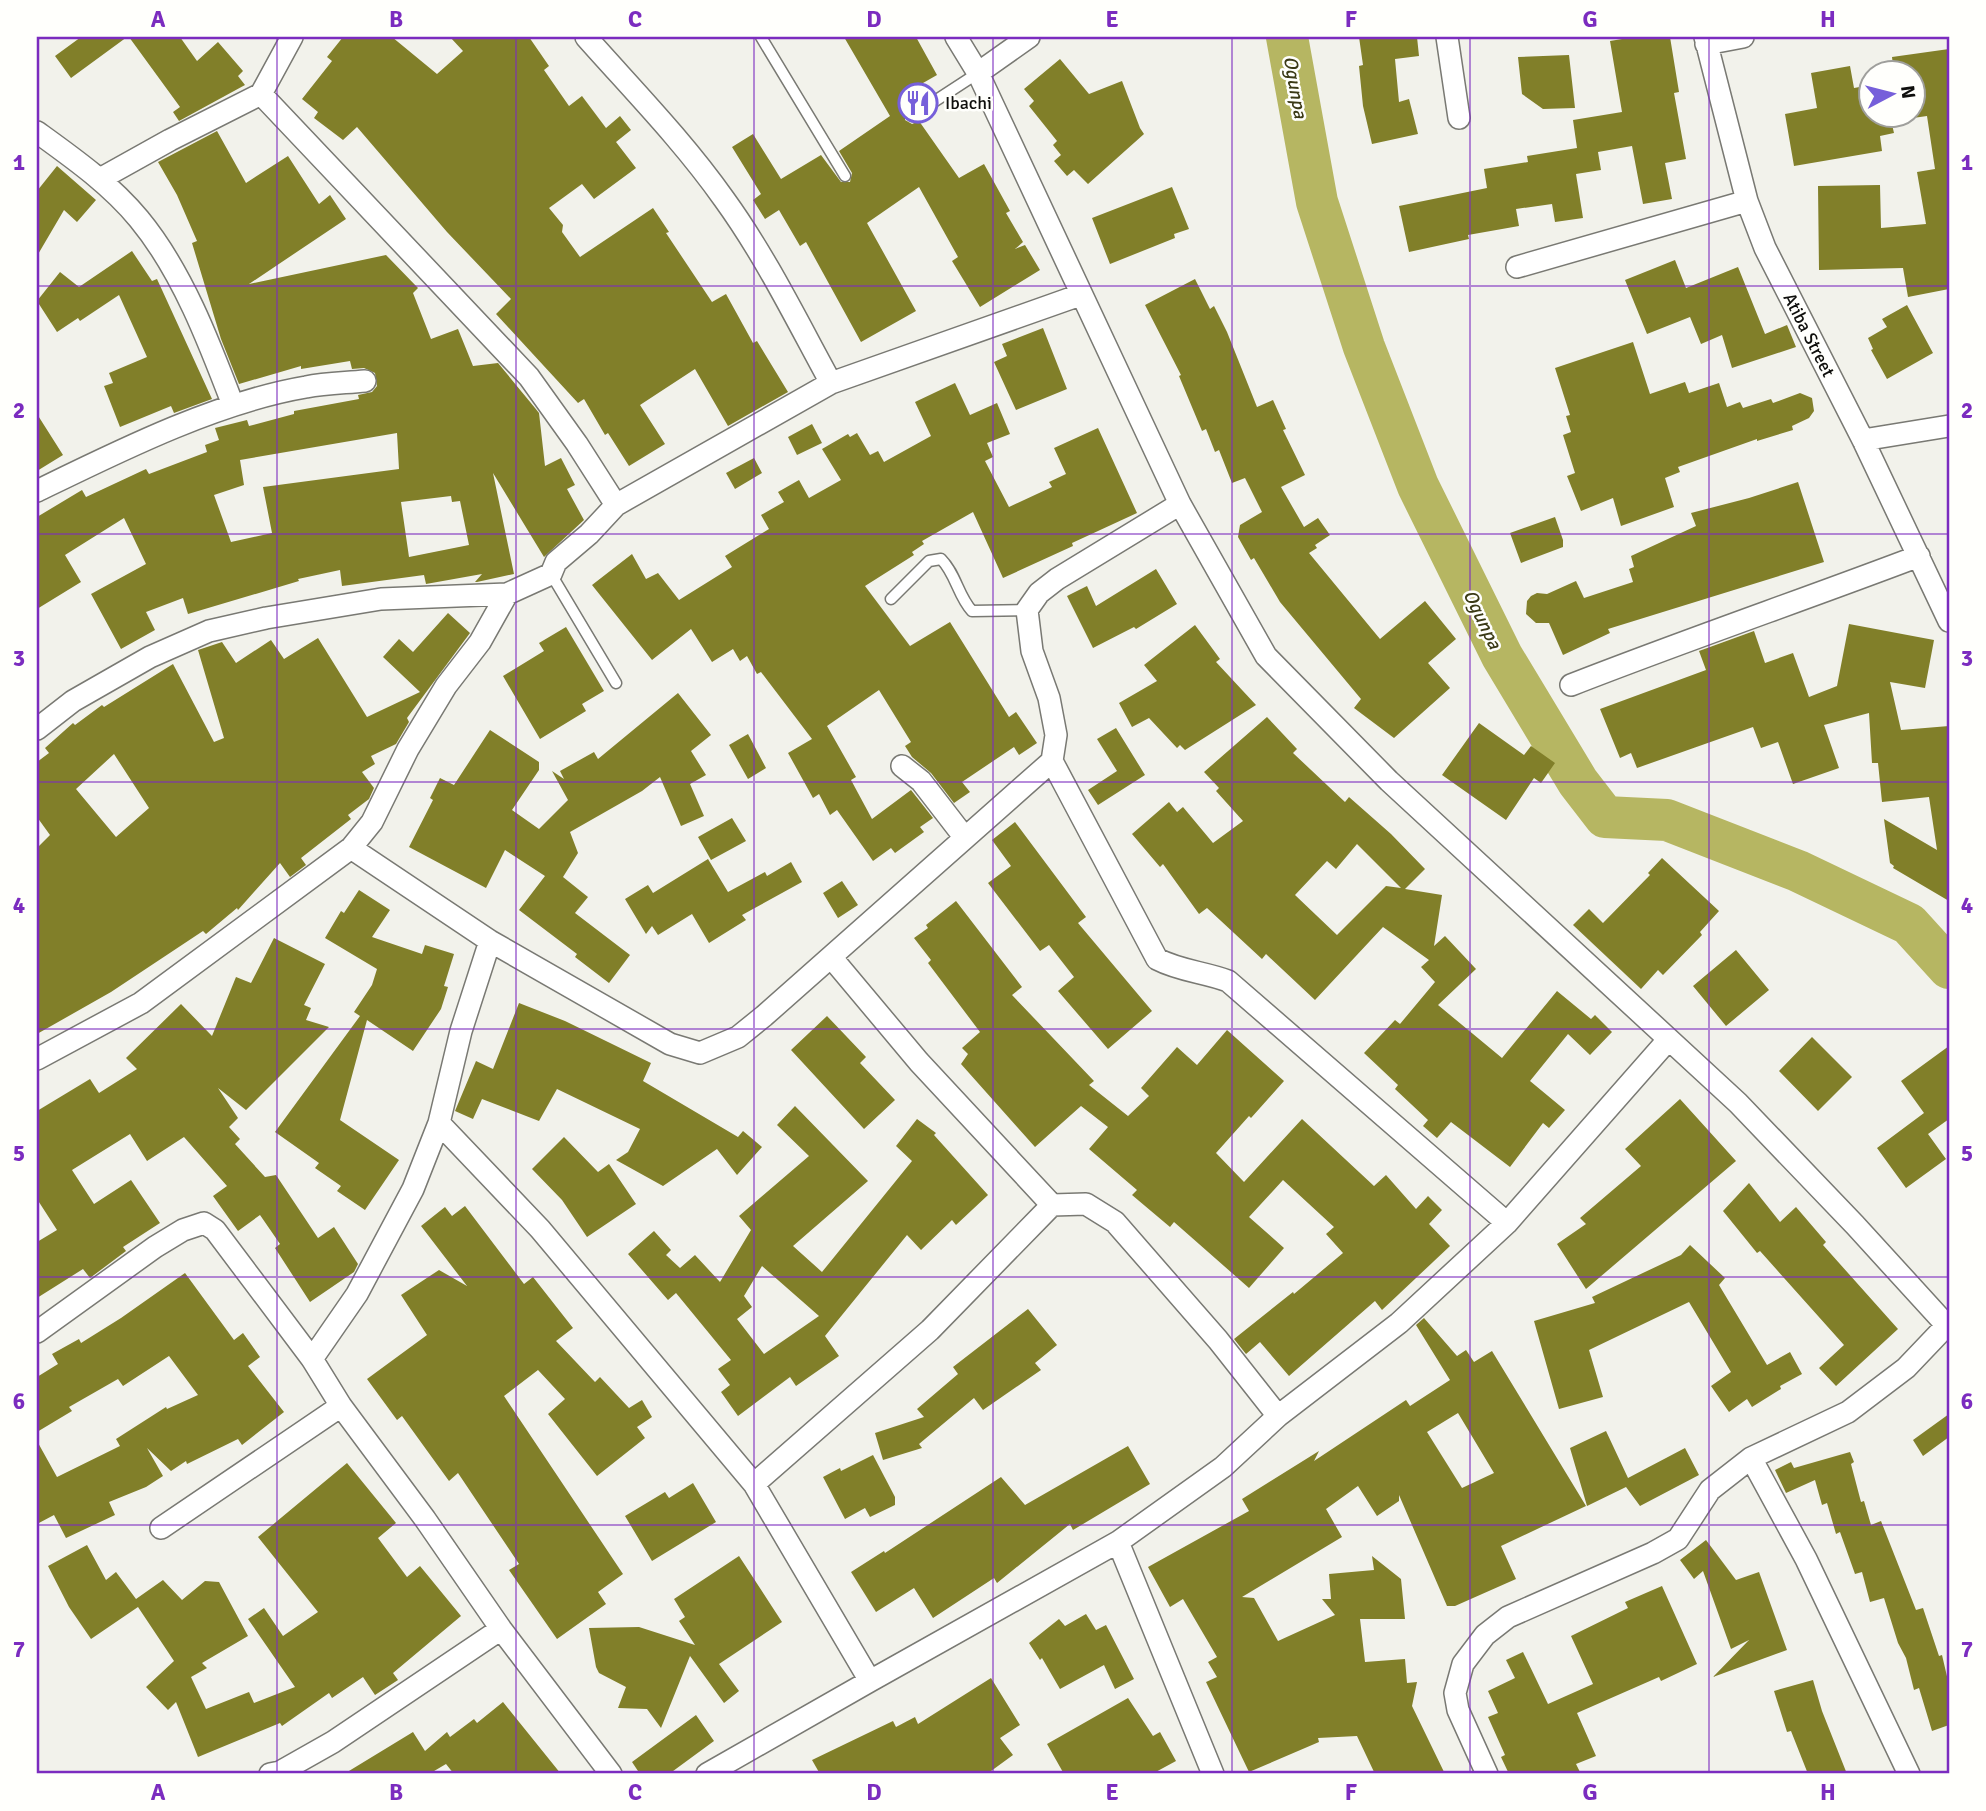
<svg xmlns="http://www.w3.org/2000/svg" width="1986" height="1811" font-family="Signika,sans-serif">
<rect width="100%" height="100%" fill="#f2f2eb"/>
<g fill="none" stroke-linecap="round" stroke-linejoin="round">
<!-- river -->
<path stroke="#b6b662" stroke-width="42" d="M1287 37 1317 202 1364 347 1418 486 1502 656 1578 782 1605 817 1667 820 1798 871 1909 924 1949 968"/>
</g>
<!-- building -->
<path fill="#817f29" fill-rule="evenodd" d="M81 37H127L71 78 55 56Z
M129 37H180L197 61 218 42 243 71 238 76 245 85 179 121 173 112 180 107Z
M343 37H392L437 74 463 51 450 37H529L549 66 544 70 569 106 582 96 606 128 620 116 631 130 616 142 636 168 594 199 582 184 549 208 563 225 562 232 580 257 653 208 669 232 666 233 712 302 726 294 753 343 757 341 788 392 728 426 695 369 640 405 665 444 629 466 608 433 605 435 584 399 578 403 496 314 511 299 447 232 357 127 343 140 314 118 318 112 302 99 332 61 327 57Z
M844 37H916L937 75 902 95 910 108 905 113V120L912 124 919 121 959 178 984 164 1010 211 1006 213 1023 242 1015 249 1025 245 1040 270 980 307 952 261 958 257 919 187 867 223 916 311 861 342 806 242 800 246 779 210 765 219 753 200 761 194 732 147 753 134 781 179 821 155 841 182H850L852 173 839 151 890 116Z
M1359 37H1417L1419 56 1395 59 1399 102 1409 99 1418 134 1372 144 1363 106 1359 66 1363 65Z
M1634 37H1670L1679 92 1674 93 1686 159 1665 163 1672 199 1643 204 1632 146 1598 152 1601 170 1576 174 1583 218 1555 222 1552 204 1516 209 1519 226 1468 235 1469 239 1409 252 1399 206 1487 188 1484 169 1528 162 1527 156 1577 148 1573 120 1622 112 1610 41Z
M1949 49V289L1908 297 1903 268 1819 270 1818 186 1880 185 1881 228 1926 224 1917 172 1935 169 1927 116 1913 118V74H1894L1892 57Z
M1569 55 1575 108 1543 109 1522 94 1518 57Z
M1060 59 1089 94 1122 81 1140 128 1144 134 1088 184 1074 170 1067 176 1054 161 1061 155 1053 145 1057 141 1029 106 1034 101 1024 89Z
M1850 66 1854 88 1871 85V116H1890L1894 133 1880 136 1882 151 1794 166 1785 114 1817 108 1811 73Z
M217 131 246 183 288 156 319 204 330 195 346 219 249 284 386 255 418 288 413 293 431 339 458 329 473 366 498 363 535 408 539 413 545 466 561 458 575 485 567 489 584 520 544 557 493 473 514 574 477 582H475L482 574 426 584 424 575 342 586 340 570 298 579 299 581 188 614 183 598 146 612 155 630 121 649 91 594 146 564 124 518 65 555 81 582 37 609V517L82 490 86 497 146 469 149 474 207 452 205 445 219 440 215 428 247 420 249 426 294 414V411L359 399 358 395 372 392 377 386 375 373 364 368 352 369 350 361 301 369V366L239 384 221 339 192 243 197 241 177 195 158 162ZM397 433 399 469 263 487 272 533 231 542 214 495 244 485 240 460ZM451 496 452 502 460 501 469 545 409 557 401 502Z
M57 166 96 200 77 222 64 210 37 256V191Z
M1172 187 1189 229 1174 234 1175 238 1110 264 1092 218Z
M132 251 152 281 157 279 212 399 174 413 171 406 120 427 104 386 113 383 109 373 147 357 119 295 80 321 78 318 57 332 37 301 60 272 79 287Z
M1675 260 1686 288 1738 267 1765 334 1787 325 1796 347 1732 368 1722 335 1701 344 1690 317 1647 334 1625 280Z
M1195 279 1210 309 1214 306 1227 332 1257 407 1273 400 1286 429 1283 430 1305 475 1281 487 1304 527 1318 518 1330 535 1315 545 1317 548 1309 553 1380 639 1425 601 1456 639 1428 663 1450 688 1394 738 1354 708 1361 699 1280 602 1254 558 1251 560 1238 537 1240 525 1262 512 1245 478 1232 483 1219 450 1215 452 1206 429 1202 431 1179 376 1181 375 1145 305Z
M1907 305 1933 353 1887 379 1871 350 1873 349 1868 338 1887 327 1882 319Z
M1043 328 1067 389 1016 410 994 362 1007 356 1002 344Z
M1633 342 1650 394 1685 382 1689 393 1719 383 1727 407 1740 402 1743 408 1771 399 1773 403 1800 393 1812 398 1814 411 1809 418 1792 426 1793 430 1757 441V439L1678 467 1680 472 1665 478 1674 507 1621 526 1613 498 1581 511 1567 476 1575 473 1563 435 1571 432 1566 416 1570 415 1555 368Z
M955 383 970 415 997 403 1010 434 987 443 993 457 985 461 1009 507 1052 487 1049 482 1066 474 1054 448 1098 428 1137 513 1072 543 1073 546 1003 578 973 512 922 541 924 544 912 552 914 555 865 586 910 646 950 622 1009 717 1016 712 1037 743 1019 755 1014 747 962 782 970 792 954 803 931 773 912 757 905 746 911 742 879 690 827 726 856 777 851 780 872 819 911 790 933 818 920 827 924 832 895 853 891 848 873 861 837 810 830 815 819 794 813 798 788 753 812 739 761 672 757 674 747 656 740 661 733 649 712 662 691 629 652 660 592 585 632 554 646 579 658 573 679 600 732 567 725 556 769 529 761 515 784 502 778 492 799 480 809 498 841 480 822 449 848 434 850 437 857 433 870 455 878 451 884 462 931 436 915 402Z
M37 414 63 455 37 471Z
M812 424 822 443 797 455 788 437Z
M754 458 762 473 735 489 726 473Z
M1798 482 1824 562 1608 629 1610 633 1563 655 1549 623H1536L1526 614 1527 601 1531 596 1537 593 1547 594 1576 581 1584 598 1633 582 1629 569 1634 567 1631 556 1696 526 1691 513 1749 498Z
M1555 517 1563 540V547L1521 563 1510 533Z
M1156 569 1177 604 1136 629 1134 627 1093 648 1067 596 1087 586 1096 606Z
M448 613 470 633 407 718 409 722 396 744 371 756 375 764 362 772 374 788 369 799 348 815 351 819 301 858 306 865 290 877 280 863 238 910 237 908 206 934 203 931 111 992 37 1034V848L50 835 37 817V762L49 753 45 748 73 723 75 725 102 705 104 707 173 664 214 742 224 738 198 650 222 642 236 663 271 640 284 659 318 638 367 717 420 692 383 657 399 639 413 652ZM114 754 149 808 116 837 76 789Z
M1849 624 1934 640 1925 688 1890 682 1901 730 1949 726V901L1893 868 1894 866 1890 863 1884 819 1937 850 1929 797 1882 802 1878 763H1872L1869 713 1824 725 1839 768 1793 784 1778 742 1761 748 1753 727 1637 768 1631 753 1620 758 1600 709 1706 670 1699 651 1754 631 1765 663 1793 653 1809 697 1837 686Z
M1195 625 1220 659 1216 662 1256 705 1185 750 1180 745 1177 748 1149 718 1132 727 1119 703 1157 681 1144 665Z
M566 627 604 691 582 704 586 711 540 739 503 676 544 651 539 643Z
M678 693 711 735 691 751 706 775 690 784 704 816 681 826 660 777 642 791 570 832 578 853 563 877 588 897 575 913 630 955 609 983 575 957 577 954 519 910 545 876 505 850 486 888 409 847 433 800 430 798 440 778 454 785 490 730 539 762V770L512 810 539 829 568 800 552 771 564 779 560 771 594 752 598 759Z
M1267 717 1297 749 1293 753 1345 802 1349 797 1391 834 1425 869 1405 889 1442 895 1434 946 1445 936 1476 969 1438 1005 1502 1058 1557 991 1591 1019 1595 1015 1612 1032 1590 1055 1568 1034 1530 1081 1565 1110 1549 1128 1543 1123 1510 1167 1451 1122 1437 1138 1423 1126 1428 1120 1395 1089 1398 1085 1364 1053 1395 1020 1400 1024 1435 982 1421 967 1429 960 1383 927 1315 1000 1266 954 1262 959 1207 908 1199 914 1163 864 1160 867 1132 834 1169 802 1177 812 1183 807 1213 843 1243 821 1216 791 1219 788 1204 772ZM1357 844 1401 888 1386 886 1337 935 1295 895 1327 861 1336 869Z
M1479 723 1524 755 1531 746 1555 763 1541 783 1534 778 1506 820 1442 775Z
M1116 728 1145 775 1098 805 1088 790 1117 771 1097 739Z
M748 734 766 768 748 779 729 745Z
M732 818 746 841 711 860 698 837Z
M1015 822 1086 917 1078 923 1152 1011 1108 1049 1058 991 1074 977 1049 945 1040 951 988 883 1011 866 992 840Z
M1662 858 1719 911 1700 932 1702 935 1663 975 1658 970 1641 989 1573 925 1589 909 1603 923 1650 875 1648 873Z
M708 859 728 892 765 872 767 876 791 862 802 882 742 915 746 920 709 943 692 914 658 935 652 926 646 934 625 899 648 885 653 893Z
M842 881 858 905 838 918 823 893Z
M359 890 390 910 372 937 422 954 425 945 454 954 444 986 448 987 441 1009 413 1051 367 1020 340 1120 399 1160 365 1210 337 1191 341 1186 315 1168 319 1163 275 1132 360 1016 354 1012 372 985 377 969 325 938 341 911 344 913Z
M956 901 1022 987 1012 995 1094 1081 1089 1085 1128 1116 1149 1096 1141 1088 1177 1047 1197 1065 1227 1030 1284 1081 1251 1118 1249 1116 1216 1153 1244 1182 1302 1119 1374 1186 1386 1175 1416 1209 1428 1196 1442 1210 1429 1224 1450 1246 1382 1310 1375 1301 1289 1376 1260 1342 1246 1354 1234 1339 1293 1292 1294 1294 1343 1253 1326 1234 1334 1227 1283 1180 1249 1217 1284 1248 1249 1288 1174 1222 1170 1227 1132 1195 1137 1190 1089 1149 1108 1127 1081 1106 1035 1147 961 1064 968 1054 962 1048 980 1032 928 963 931 960 914 938 928 928 926 925Z
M274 938 325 964 304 1005 311 1008 306 1020 329 1027 246 1110 218 1088 238 1118 229 1127 240 1139 235 1144 265 1177 276 1175 318 1238 334 1227 358 1264 354 1272 310 1302 275 1248 280 1244 260 1215 238 1231 213 1196 227 1186 184 1137 147 1161 130 1134 72 1170 94 1204 131 1180 160 1223 123 1247 126 1251 90 1278 83 1269 37 1298V1242L57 1230 37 1199V1111L90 1079 99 1093 137 1069 126 1058 181 1004 212 1036 236 977 251 983Z
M1736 950 1769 990 1726 1026 1693 986Z
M519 1003 565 1021 651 1063 643 1081 738 1137 743 1131 762 1147 737 1175 717 1149 663 1186 616 1160 628 1152 640 1129 557 1089 539 1121 482 1099 473 1119 455 1111 476 1061 493 1069Z
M827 1016 866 1057 860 1063 895 1100 864 1129 791 1050Z
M1812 1037 1852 1077 1818 1111 1779 1071Z
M1949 1046V1119L1928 1134 1946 1159 1906 1188 1877 1148 1924 1113 1901 1081Z
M1680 1099 1736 1161 1586 1289 1557 1244 1586 1224 1580 1218 1641 1166 1625 1149Z
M795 1106 868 1181 793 1246 822 1272 912 1161 896 1146 917 1119 936 1133 934 1135 988 1195 956 1225 952 1220 921 1250 907 1235 825 1336 839 1356 796 1386 790 1377 738 1416 721 1392 730 1385 718 1369 731 1360 676 1293 668 1300 628 1254 654 1231 671 1250 666 1255 680 1268 695 1255 720 1282 751 1230 739 1216 809 1156 777 1125ZM762 1266 819 1316 764 1354 737 1319 752 1307 744 1296Z
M564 1137 598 1172 609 1164 636 1204 587 1237 562 1200 532 1169Z
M1749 1183 1780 1222 1796 1207 1826 1242 1823 1245 1898 1329 1836 1386 1819 1368 1844 1345 1760 1251 1757 1253 1723 1211Z
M465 1206 524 1284 533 1277 573 1328 556 1341 595 1382 600 1377 629 1408 642 1400 652 1417 637 1427 645 1438 597 1476 548 1414 565 1399 538 1370 504 1396 623 1574 598 1592 606 1604 557 1639 509 1570 519 1564 458 1473 449 1481 402 1416 397 1420 367 1379 427 1335 401 1295 439 1270 467 1286 421 1226 445 1207 452 1216Z
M1690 1245 1725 1278 1719 1285 1767 1365 1790 1352 1802 1374 1780 1386 1781 1389 1752 1407 1747 1399 1729 1412 1711 1386 1731 1372 1689 1302 1589 1350 1603 1397 1559 1409 1534 1321 1595 1303 1592 1297 1681 1255Z
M185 1273 234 1340 243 1333 260 1357 248 1366 284 1412 242 1445 238 1439 187 1464 186 1461 171 1471 147 1448 163 1476 146 1487 109 1502 115 1515 66 1538 54 1515 37 1524V1441L57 1477 120 1446 116 1439 166 1407 167 1409 198 1395 169 1356 123 1386 118 1379 69 1407 72 1411 37 1432V1377L58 1364 52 1354 79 1339 81 1343 121 1318Z
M1028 1309 1057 1345 1035 1363 1041 1370 983 1410 974 1398 919 1444 922 1448 883 1460 875 1433 924 1417 917 1409 958 1374 953 1367Z
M1424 1318 1457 1356 1466 1350 1474 1362 1492 1351 1586 1506 1501 1546 1516 1579 1455 1606H1447L1399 1495V1501L1377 1516 1358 1486 1326 1509 1342 1537 1242 1597 1254 1598 1278 1641 1335 1615 1322 1599H1331L1329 1574 1374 1570 1372 1556 1401 1579 1405 1619H1360L1365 1662 1405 1659 1407 1683 1417 1682 1412 1706 1445 1774H1375L1357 1736 1318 1738 1319 1742 1249 1772 1206 1682 1217 1677 1208 1662 1217 1657 1183 1599 1170 1607 1148 1567 1249 1511 1242 1499 1319 1451 1314 1461 1406 1400 1410 1406 1450 1380 1416 1325ZM1458 1413 1494 1473 1462 1488 1427 1432Z
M1949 1414V1437L1923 1456 1913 1440Z
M1606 1431 1628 1478 1685 1448 1699 1475 1640 1506 1626 1487 1587 1506 1570 1448Z
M1128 1446 1150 1484 1073 1530 1070 1524 997 1583 994 1578 933 1618 914 1588 876 1612 851 1572 884 1551 885 1553 1001 1477 1025 1505Z
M1850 1452 1854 1462 1851 1464 1861 1502 1864 1501 1871 1525 1881 1521 1916 1610 1923 1608 1939 1656 1942 1655 1949 1685V1725L1932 1731 1919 1688 1914 1690 1906 1658 1898 1643 1884 1598 1870 1602 1862 1572 1855 1574 1840 1532 1836 1534 1827 1503 1822 1505 1815 1480 1786 1493 1775 1470 1791 1462 1794 1468Z
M873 1455 895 1497V1505L870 1517 865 1508 845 1519 823 1477 840 1468 841 1471Z
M347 1463 396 1523 378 1538 407 1577 420 1566 461 1616 393 1673 398 1680 375 1695 363 1677 332 1698 329 1693 282 1726 280 1723 198 1757 176 1702 168 1710 146 1687 174 1661 138 1607 91 1639 69 1607 48 1566 87 1545 106 1580 116 1572 136 1599 163 1580 182 1600 205 1581 219 1582 248 1636 202 1663 207 1668 191 1677 206 1709 249 1692 254 1703 295 1687 248 1619 264 1608 283 1636 318 1612 258 1537Z
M693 1483 716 1522 652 1561 625 1516 665 1492 669 1498Z
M1706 1540 1736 1580 1759 1572 1787 1650 1713 1677 1749 1640 1731 1649 1703 1571 1694 1579 1680 1560Z
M739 1556 782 1622 719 1664 739 1691 724 1703 690 1656 661 1728 647 1709 618 1708 626 1687 599 1673 596 1667 589 1628 639 1627 695 1645 679 1621 685 1617 674 1599Z
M1662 1586 1697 1664 1661 1681 1659 1677 1577 1713 1596 1756 1576 1764 1581 1774H1509L1501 1757 1505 1755 1488 1717 1498 1713 1488 1691 1515 1678 1506 1660 1523 1652 1548 1704 1593 1684 1571 1636 1628 1608 1625 1602Z
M1086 1614 1096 1630 1106 1625 1134 1679 1115 1689 1104 1665 1060 1689 1042 1658 1040 1660 1029 1643 1059 1619 1065 1626Z
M991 1678 1020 1725 1000 1738 1013 1755 987 1774H820L812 1760 893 1721 896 1727 915 1717 918 1724Z
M1813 1680 1822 1711 1847 1774H1808L1791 1731 1787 1732 1774 1691Z
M1128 1698 1153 1736 1160 1732 1176 1761 1152 1774H1064L1047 1744Z
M503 1702 561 1774H454L446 1764 429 1774H344L413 1732 425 1751 447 1732 450 1737 474 1719 477 1723Z
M696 1715 714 1741 669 1774H640L632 1762Z"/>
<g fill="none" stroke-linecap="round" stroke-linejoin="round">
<!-- lane casing -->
<g stroke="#797973" stroke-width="13">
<path id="lane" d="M761 37 845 176
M912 116 978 73
M551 574 616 683
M891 599 929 561 941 559C956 574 958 596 972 611L1027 610"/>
</g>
<!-- street casing -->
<g stroke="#797973" stroke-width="24">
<path id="street" d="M292 37 261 94 529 377 577 444 616 505
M586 37C633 90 683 141 724 199 766 257 797 321 831 383
M956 37 978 73 1180 504 1266 656 1389 781 1738 1103 1855 1225 1949 1328
M1447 37 1459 118
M1705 37 1747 201 1765 248 1863 440 1949 621
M1706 44 1743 37
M978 73 1029 37
M37 132C73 158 110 184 139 219 182 271 209 342 233 405
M100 179 170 140 261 94
M1517 267 1747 201
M1863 440 1949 426
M37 491C119 451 217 402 306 387 326 383 346 383 365 381
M1180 504 1057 579 1039 593 1027 610 1032 651 1049 698 1056 735 1052 761 1157 959C1180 971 1204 972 1228 981L1507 1223
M1571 685C1686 640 1803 600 1919 556
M37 729 73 701 150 657 209 631 266 618 381 599 507 594
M902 766 921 781 965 838
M351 848 490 941 670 1044 700 1053 738 1037 764 1016 1052 761
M831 957 919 1062 1052 1205 1086 1204 1115 1222 1218 1340 1278 1416
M37 1059 141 1003 351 848 372 822 408 749 446 686 480 642 507 594 551 574 556 562 589 534 616 505 831 383 1080 295
M439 1123 540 1229 754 1484 870 1681
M37 1332 155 1247 183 1230 204 1223 215 1230 312 1359 341 1406 425 1519 501 1629 611 1774
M312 1359 357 1294 413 1189 439 1123 461 1031 490 941
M1751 1458 1806 1559 1909 1774
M754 1484 930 1330 1052 1205
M161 1528 341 1406
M1118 1542 1213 1774
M270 1774 280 1772 333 1742 501 1629
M707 1774 870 1681 1118 1542 1223 1467 1278 1416 1399 1323 1507 1223 1668 1040
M1487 1774 1458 1710 1455 1693 1463 1664 1485 1635 1508 1617 1653 1553 1678 1539 1710 1490 1751 1458 1848 1412 1906 1368 1947 1325"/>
</g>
<!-- lane -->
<use href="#lane" stroke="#fff" stroke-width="10"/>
<!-- street -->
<use href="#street" stroke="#fff" stroke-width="21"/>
</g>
<!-- grid -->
<path fill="none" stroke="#7b2cbf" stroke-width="2" stroke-opacity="0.55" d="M277 37V1774M516 37V1774M754 37V1774M993 37V1774M1232 37V1774M1470 37V1774M1709 37V1774M37 286H1949M37 534H1949M37 782H1949M37 1029H1949M37 1277H1949M37 1525H1949"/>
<!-- icons -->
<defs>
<g id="restaurant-ring" transform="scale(2.0125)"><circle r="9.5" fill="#fffffc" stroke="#765fda" stroke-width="1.5"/><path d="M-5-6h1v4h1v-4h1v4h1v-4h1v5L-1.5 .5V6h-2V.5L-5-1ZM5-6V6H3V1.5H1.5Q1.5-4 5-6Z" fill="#765fda"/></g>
</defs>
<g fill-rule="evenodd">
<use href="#restaurant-ring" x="918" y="103"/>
</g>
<g text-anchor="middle" stroke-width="5" stroke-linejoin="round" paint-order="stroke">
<!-- poi labels -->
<g font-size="18" fill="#0f0f0d" stroke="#fffffc" text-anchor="start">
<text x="945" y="109">Ibachi</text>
</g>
<!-- street labels -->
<g font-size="18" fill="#0f0f0d" stroke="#fffffc">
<text transform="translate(1809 335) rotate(63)" y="6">Atiba Street</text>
</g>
<!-- water labels -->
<g font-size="19" font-style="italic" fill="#3b3a16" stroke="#fffffc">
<text transform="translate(1296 87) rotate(80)" y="7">Ogunpa</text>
<text transform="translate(1483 619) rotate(64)" y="7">Ogunpa</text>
</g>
</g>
<!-- border -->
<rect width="1986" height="1811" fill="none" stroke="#fffffc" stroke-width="77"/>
<!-- north arrow -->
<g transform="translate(1892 94) rotate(83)"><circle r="33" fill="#fffffc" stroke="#9f9f9c" stroke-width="2"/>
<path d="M0-5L12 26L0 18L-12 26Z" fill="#765fda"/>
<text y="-10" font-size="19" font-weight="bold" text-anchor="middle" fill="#0f0f0d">N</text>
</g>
<rect x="38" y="38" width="1910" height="1734" fill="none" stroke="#7b2cbf" stroke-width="2.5"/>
<g font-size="23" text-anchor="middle" font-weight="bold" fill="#7b2cbf">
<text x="158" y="27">A</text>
<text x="396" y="27">B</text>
<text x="635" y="27">C</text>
<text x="874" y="27">D</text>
<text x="1112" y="27">E</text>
<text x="1351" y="27">F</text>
<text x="1590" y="27">G</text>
<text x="1828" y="27">H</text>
<text x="19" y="170">1</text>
<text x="1967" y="170">1</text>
<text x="19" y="418">2</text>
<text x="1967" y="418">2</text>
<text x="19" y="666">3</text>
<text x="1967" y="666">3</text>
<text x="19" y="913">4</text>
<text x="1967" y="913">4</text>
<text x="19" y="1161">5</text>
<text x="1967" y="1161">5</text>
<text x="19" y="1409">6</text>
<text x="1967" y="1409">6</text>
<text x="19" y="1657">7</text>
<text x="1967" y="1657">7</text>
<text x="158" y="1800">A</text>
<text x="396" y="1800">B</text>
<text x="635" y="1800">C</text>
<text x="874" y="1800">D</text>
<text x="1112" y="1800">E</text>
<text x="1351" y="1800">F</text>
<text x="1590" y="1800">G</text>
<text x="1828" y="1800">H</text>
</g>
</svg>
